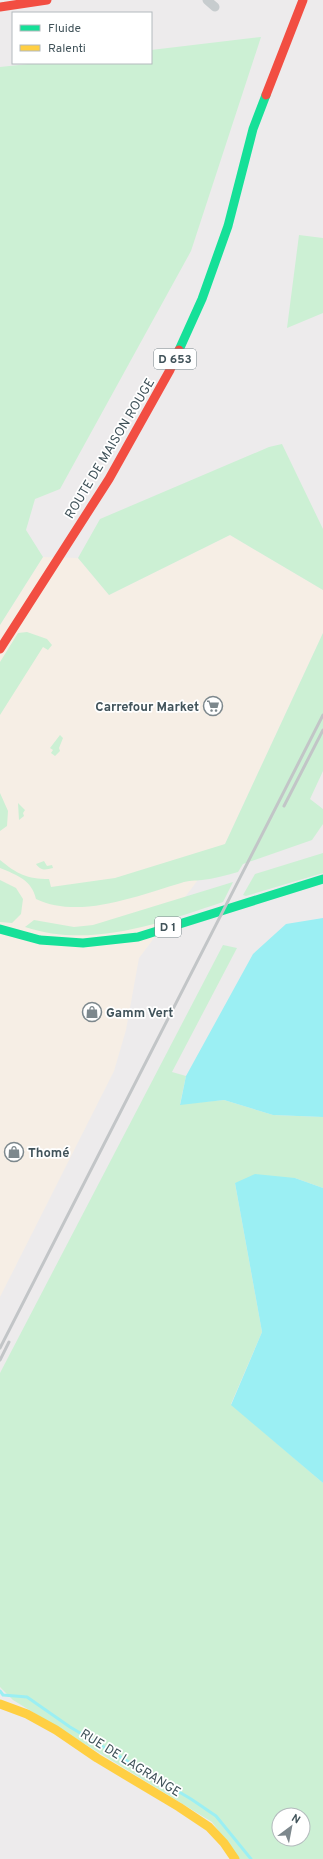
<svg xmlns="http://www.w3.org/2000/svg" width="323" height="1859" font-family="Overpass,sans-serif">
<rect width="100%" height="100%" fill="#edebec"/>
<!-- commercial -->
<path fill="#f6eee5" d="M230 535 323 590V633L225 844 139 958 126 1030 114 1071 0 1297V625L43 557 78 558 109 595Z"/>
<!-- green -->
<path fill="#ccf0d4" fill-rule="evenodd" d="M261 37 191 251 60 489 35 499 26 530 43 557 0 625V67L38 63H151V50Z
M299 235 323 238V313L287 328Z
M282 444 323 529V590L230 535 109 595 78 558 100 519 269 447Z
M27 632 47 639 52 645 48 650 43 647 0 715V662L18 633Z
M323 633V771L310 799 323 809V824L312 840 243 864 238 872C226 875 214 879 202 880 195 881 189 880 181 883 139 895 80 920 36 899 32 880 17 875 0 868V860C17 874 27 879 49 879L51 887 115 878 225 844Z
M60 735 63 738 59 748 60 751 55 756 51 753 53 750 50 748Z
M0 793 8 811 7 826 0 831Z
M18 803 25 810 23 813 24 816 19 820Z
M323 853V873L246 896 243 895 255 874Z
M44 861 47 866 52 865 53 868C45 870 41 871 36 864Z
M0 880 16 888 23 899 21 914 12 923 0 922Z
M233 882 223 902C160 923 91 949 25 927L34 920 74 927 93 925Z
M223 945 237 948 172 1072 186 1076 180 1104 224 1100 273 1115 323 1117V1188L295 1178 235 1183 262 1332 231 1404 323 1483V1859H239L212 1822 13 1700 0 1687V1373ZM279 1815H303V1839H279Z"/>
<!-- water -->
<path fill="#9beff3" d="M323 918V1117L273 1115 224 1100 180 1105 186 1076 253 954 286 924Z
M255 1174 295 1178 323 1188V1483L231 1405 262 1332 235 1183Z"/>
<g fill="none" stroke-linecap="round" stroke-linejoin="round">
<!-- stream -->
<path stroke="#9beff3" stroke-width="3" d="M0 1691 3 1695 27 1697 70 1727 191 1799 216 1816 251 1859"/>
<!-- street -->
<path stroke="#c7ccce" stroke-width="9" d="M207 0 215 7"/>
<!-- fast -->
<path stroke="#16e098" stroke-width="9" d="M179 350 202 299 228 226 253 129 266 95
M0 929 40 940 83 943 138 937 323 879"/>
<!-- slow -->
<path stroke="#ffcf43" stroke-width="9" d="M0 1704 27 1714 56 1730 97 1758 179 1807 209 1827 224 1843 235 1859"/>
<!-- jam -->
<path stroke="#f24e42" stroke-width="9" d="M0 7 47 0
M266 95 303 0
M0 649 109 479 170 370 179 350"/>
<!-- rail -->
<path stroke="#c2c5c7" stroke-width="3" d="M284 806 323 730
M0 1348 323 715
M0 1360 9 1342"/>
</g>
<!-- icons -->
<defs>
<g id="supermarket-ring" transform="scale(1)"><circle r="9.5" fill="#fff" stroke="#7d888d" stroke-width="1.5"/><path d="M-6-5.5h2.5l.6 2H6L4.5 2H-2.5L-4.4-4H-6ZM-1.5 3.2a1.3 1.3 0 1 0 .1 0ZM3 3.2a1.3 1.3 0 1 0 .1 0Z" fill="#7d888d"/></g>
<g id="shop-ring" transform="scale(1)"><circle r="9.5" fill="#fff" stroke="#7d888d" stroke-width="1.5"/><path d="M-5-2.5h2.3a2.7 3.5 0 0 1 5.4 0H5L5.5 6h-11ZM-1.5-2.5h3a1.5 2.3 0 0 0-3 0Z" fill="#7d888d"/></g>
</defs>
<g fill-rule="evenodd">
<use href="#supermarket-ring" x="213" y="706"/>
<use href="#shop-ring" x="92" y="1012"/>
<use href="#shop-ring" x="14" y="1152"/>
</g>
<g text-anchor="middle" stroke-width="3.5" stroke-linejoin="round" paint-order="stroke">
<!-- shield labels -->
<g fill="#fff" stroke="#7a878c" stroke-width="1">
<rect x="154" y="349" width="42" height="20" rx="3"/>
<rect x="155" y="917" width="26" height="20" rx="3"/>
</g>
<g font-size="12" font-weight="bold" fill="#41535a">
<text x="175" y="363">D 653</text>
<text x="168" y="931">D 1</text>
</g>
<!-- street labels -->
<g font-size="13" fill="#41535a" stroke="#fff">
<text transform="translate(109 448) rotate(-59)" y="5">ROUTE DE MAISON ROUGE</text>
<text transform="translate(131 1762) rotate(32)" y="5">RUE DE LAGRANGE</text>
</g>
<!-- poi labels -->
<g font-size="13" font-weight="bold" fill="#41535a" stroke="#fff" text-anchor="start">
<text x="199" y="711" text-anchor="end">Carrefour Market</text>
<text x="106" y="1017">Gamm Vert</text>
<text x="28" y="1157">Thomé</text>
</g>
</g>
<!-- legend -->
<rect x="12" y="12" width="140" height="52" fill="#ffffff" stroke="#b3babd"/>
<rect x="20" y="25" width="20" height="6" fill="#16e098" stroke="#b3babd"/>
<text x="48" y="32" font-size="12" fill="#41535a">Fluide</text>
<rect x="20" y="45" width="20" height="6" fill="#ffcf43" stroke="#b3babd"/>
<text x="48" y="52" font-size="12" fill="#41535a">Ralenti</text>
<!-- north arrow -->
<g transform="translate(291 1827) rotate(32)"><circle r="19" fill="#ffffff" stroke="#b3babd"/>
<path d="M0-3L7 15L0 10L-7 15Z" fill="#7d888d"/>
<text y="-6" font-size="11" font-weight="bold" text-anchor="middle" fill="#41535a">N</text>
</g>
</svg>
